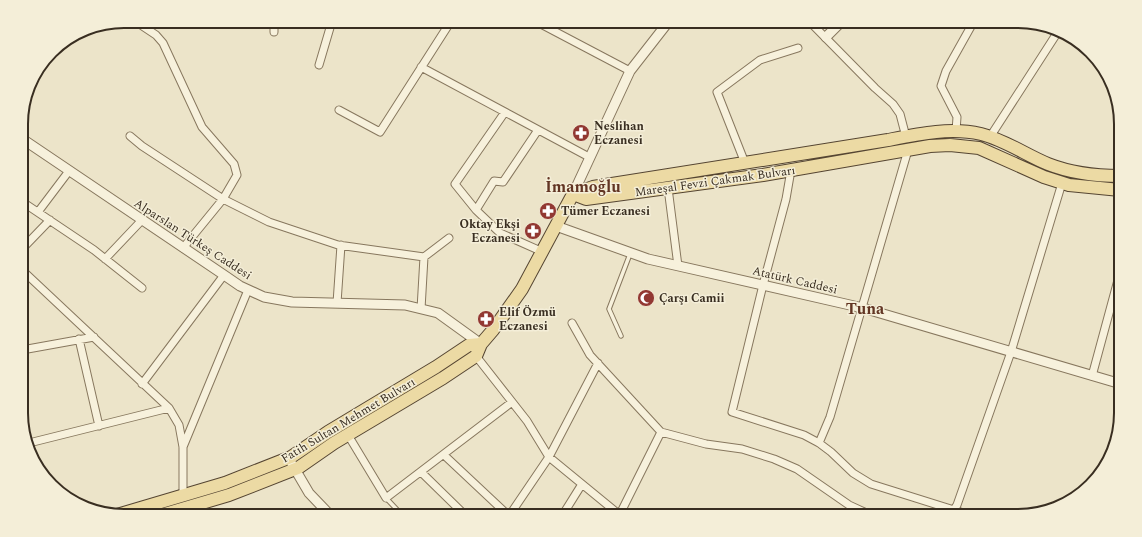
<svg xmlns="http://www.w3.org/2000/svg" width="1142" height="537" font-family="Spectral,serif">
<rect width="100%" height="100%" fill="#ece4c9"/>
<g fill="none" stroke-linecap="round" stroke-linejoin="round">
<!-- service casing -->
<g stroke="#87775e" stroke-width="5.5">
<path id="service" d="M621 336 609 309 630 254
M386 498 403 516"/>
</g>
<!-- minor casing -->
<g stroke="#87775e" stroke-width="9">
<path id="minor" d="M135 21 156 35 163 43 202 127 234 164 237 175 223 199 183 248
M535 21 630 71
M809 21 875 88 893 104 900 114 906 137
M274 32V21
M319 65 332 21
M421 67 589 157
M339 110 380 132 451 21
M505 112 455 184 476 210 500 233 543 252
M956 131 957 117 941 86 946 71 974 21
M130 136 142 146 223 199 269 222 338 245 424 257 449 238
M990 137 1059 30
M745 163 717 92 760 60 798 48
M791 170 786 199 763 285 732 412 804 435 819 443 831 452 853 473 871 484 973 516
M668 188 678 266
M21 201 94 250 142 288
M476 210 494 181 503 182 538 130
M38 212 69 171
M22 249 50 220
M105 259 142 220
M22 270 169 408 179 425 183 447V495
M337 303 341 245
M421 309 424 257
M572 323 590 355 661 432 706 444 742 449 774 459 797 469 849 505 873 516
M79 339 99 426
M22 350 94 337
M476 356 527 421 549 457 621 516
M1092 376 1121 269
M142 384 224 275
M348 435 386 498 512 402
M29 443 169 408
M819 443 830 417 908 150
M183 447 248 290
M444 455 509 516
M421 472 466 516
M509 516 549 457 598 363
M562 516 582 484
M619 516 661 432
M950 516 957 505 1011 352 1062 183"/>
</g>
<!-- tertiary casing -->
<g stroke="#87775e" stroke-width="11">
<path id="tertiary" d="M826 37 842 21
M21 138 224 275 240 286 264 297 292 302 405 305 438 313 481 344
M573 194 630 71 669 21
M556 226 648 259 863 308 1121 384
M292 464 309 493 331 516"/>
</g>
<!-- primary casing -->
<g stroke="#554532" stroke-width="14">
<path id="primary" d="M573 194 593 187 888 140C918 134 950 127 981 134 1005 140 1026 155 1048 164 1071 173 1096 176 1120 176
M573 194 586 199 763 175 930 146 950 145 979 148 1044 177 1069 185 1120 190
M117 515 225 483 291 457 328 432 436 367 469 345 481 344
M158 516 229 495 298 468 334 443 443 378 476 356 481 344 493 330 522 289 573 194"/>
</g>
<!-- service -->
<use href="#service" stroke="#f7f1dc" stroke-width="3.5"/>
<!-- minor -->
<use href="#minor" stroke="#f7f1dc" stroke-width="7"/>
<!-- tertiary -->
<use href="#tertiary" stroke="#f7f1dc" stroke-width="9"/>
<!-- primary -->
<use href="#primary" stroke="#ecdaa4" stroke-width="12"/>
</g>
<!-- icons -->
<defs>
<g id="pharmacy-disc" transform="scale(0.9)"><circle r="9.5" fill="#923832" stroke="#f4eed8"/><path d="M-2-6h4v4h4v4h-4v4h-4v-4h-4v-4h4Z" fill="#fff"/></g>
<g id="mosque-disc" transform="scale(0.9)"><circle r="9.5" fill="#923832" stroke="#f4eed8"/><path d="M3.5-4.9A6 6 0 1 0 3.5 4.9A5 5 0 1 1 3.5-4.9Z" fill="#fff"/></g>
</defs>
<g fill-rule="evenodd">
<use href="#pharmacy-disc" x="581" y="133"/>
<use href="#pharmacy-disc" x="548" y="211"/>
<use href="#pharmacy-disc" x="533" y="231"/>
<use href="#mosque-disc" x="646" y="298"/>
<use href="#pharmacy-disc" x="486" y="319"/>
</g>
<g text-anchor="middle" stroke-width="3" stroke-linejoin="round" paint-order="stroke">
<!-- poi labels -->
<g font-size="12" font-weight="bold" fill="#392e21" stroke="#f4eed8" text-anchor="start">
<text x="594" y="130">Neslihan<tspan x="594" dy="14">Eczanesi</tspan></text>
<text x="561" y="215">Tümer Eczanesi</text>
<text x="520" y="228" text-anchor="end">Oktay Ekşi<tspan x="520" dy="14">Eczanesi</tspan></text>
<text x="659" y="302">Çarşı Camii</text>
<text x="499" y="316">Elif Özmü<tspan x="499" dy="14">Eczanesi</tspan></text>
</g>
<!-- street labels -->
<g font-size="12" fill="#392e21" stroke="#f4eed8">
<text transform="translate(715 181) rotate(-8)" y="4">Mareşal Fevzi Çakmak Bulvarı</text>
<text transform="translate(193 239) rotate(33)" y="4">Alparslan Türkeş Caddesi</text>
<text transform="translate(795 280) rotate(13)" y="4">Atatürk Caddesi</text>
<text transform="translate(348 420) rotate(-31)" y="4">Fatih Sultan Mehmet Bulvarı</text>
</g>
<!-- district labels -->
<g font-size="16" font-weight="bold" fill="#623523" stroke="#f4eed8">
<text x="583" y="192">İmamoğlu</text>
<text x="865" y="314">Tuna</text>
</g>
</g>
<!-- crop -->
<path d="M0 0H1142V537H0ZM124 28H1018A96 96 0 0 1 1114 124V413A96 96 0 0 1 1018 509H124A96 96 0 0 1 28 413V124A96 96 0 0 1 124 28Z" fill="#f4eed8" fill-rule="evenodd"/>
<path fill="none" stroke="#392e21" stroke-width="2" d="M124 28H1018A96 96 0 0 1 1114 124V413A96 96 0 0 1 1018 509H124A96 96 0 0 1 28 413V124A96 96 0 0 1 124 28Z"/>
</svg>
